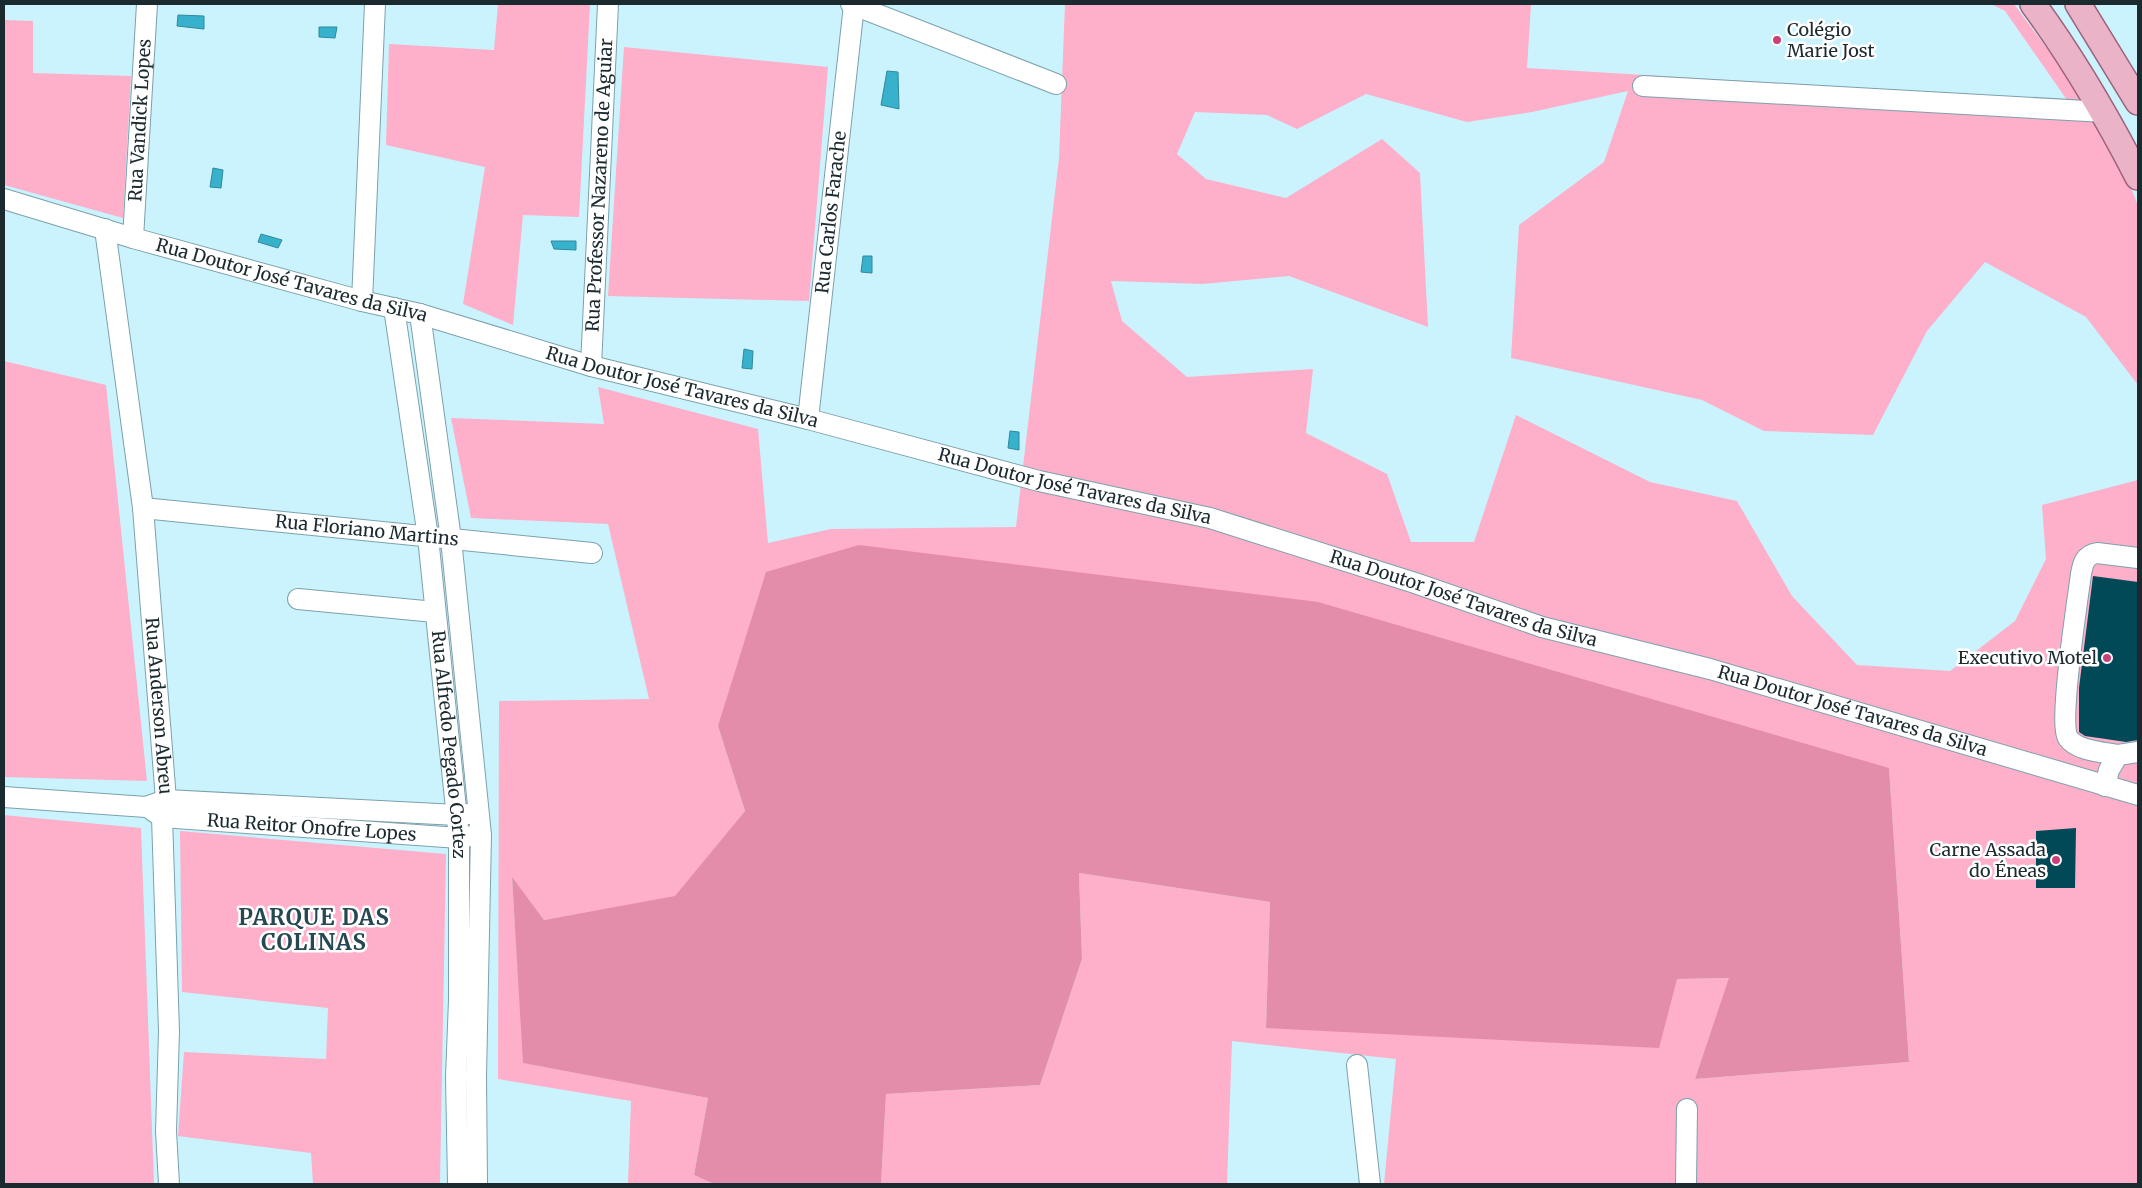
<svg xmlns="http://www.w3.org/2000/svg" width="2142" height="1188" font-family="Merriweather,serif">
<rect width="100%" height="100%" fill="#cbf3fe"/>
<!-- green -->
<path fill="#feafc9" d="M498 4H590L579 217 523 215 513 325 463 304 485 167 386 145 389 44 494 50Z
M1065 4H1531L1527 68 2067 100 2005 11 1991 4H2014C2060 67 2113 131 2138 206V385L2086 317 1985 262 1927 331 1873 435 1764 431 1702 400 1511 358 1519 225 1604 162 1628 91 1532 112 1467 122 1366 94 1297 129 1267 115 1195 112 1177 154 1206 179 1286 198 1382 139 1420 173 1428 327 1289 276 1203 284 1111 281 1122 321 1187 377 1313 369 1306 433 1387 474 1411 542H1474L1516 415 1650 482 1737 501 1792 596 1857 665 1950 671 2015 621 2046 559 2042 505 2138 480V1184H1384L1396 1059 1232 1041 1227 1184H881L886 1094 1040 1085 1082 959 1079 873 1270 902 1266 1028 1677 979 1730 978 1695 1079 1909 1062 1889 768 718 726 745 811 675 897 544 920 512 878 524 1063 708 1098 694 1175 714 1184H628L631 1101 498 1079 499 701 649 699 608 524 471 518 451 418 604 424 598 387 758 429 768 543 831 529 1016 527 1059 158Z
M4 20 33 21V73L131 76 123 218 4 185Z
M624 47 828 67 809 301 608 296Z
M4 361 106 385 147 781 4 777Z
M4 815 141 828 154 1184H4Z
M180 831 446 854 440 1184H313L311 1153 178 1136 184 1052 326 1059 328 1008 182 992Z"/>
<!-- forest -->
<path fill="#e48daa" d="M859 545 1318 602 1889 768 1909 1062 1695 1079 1729 978 1677 979 1659 1048 1266 1028 1270 902 1079 873 1082 959 1040 1085 886 1094 881 1184H714L694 1175 708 1098 523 1063 512 877 544 920 675 896 745 811 718 726 766 572Z"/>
<!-- water -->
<path fill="#38b1cd" stroke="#2f889e" d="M178 15 204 16V29L177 26Z
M319 27H337L335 38 319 37Z
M887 71 898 72 899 109 881 105Z
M213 168 223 170 221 188 210 187Z
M261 234 282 240 278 248 258 242Z
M551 241H576V250L554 249Z
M863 256H872V273L861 272Z
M744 349 753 351 752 369 742 368Z
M1010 431 1019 432V450L1008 448Z"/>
<!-- building -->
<path fill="#024958" d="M2093 576 2138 582V740L2126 742 2085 736 2079 732V688Z
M2076 828 2075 888H2036V831Z"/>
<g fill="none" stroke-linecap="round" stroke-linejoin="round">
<!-- minor casing -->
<g stroke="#7ca1ac" stroke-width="22">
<g id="minor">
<path d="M851 4 1056 84"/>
<path d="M1643 86 2105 112"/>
<path id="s1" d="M4 199 133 238 362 301 420 314 591 366 808 419 1039 481 1210 518 1415 583 1542 627 1710 669 2138 795"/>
<path id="s2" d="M105 229 143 508 166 800 162 817 169 1031 166 1131 169 1184"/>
<path id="s3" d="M133 238 147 4"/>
<path d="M362 301 375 4"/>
<path id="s4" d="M394 308 428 537 459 838V1000L456 1077 458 1184"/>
<path d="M420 314 451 539 481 835 476 1076 477 1184"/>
<path id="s5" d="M591 366 608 4"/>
<path id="s6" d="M808 419 854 5"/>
<path id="s7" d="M143 508 592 553"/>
<path d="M298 599 435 612"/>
<path d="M2118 755C2103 752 2077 751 2068 738 2058 726 2078 597 2081 574 2083 563 2085 555 2097 553L2138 558"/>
<path d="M2105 786 2109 770 2118 755 2138 752"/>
<path d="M4 797 146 807 166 800 457 815 469 814"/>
<path id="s8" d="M153 811 162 817 459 838 471 836"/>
<path d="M1357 1065 1370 1184"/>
<path d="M1686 1184 1687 1109"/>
</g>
</g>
<!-- major casing -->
<g stroke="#9a6379" stroke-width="28">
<path id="major" d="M2033 4C2074 60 2106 115 2138 177
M2078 4 2138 102"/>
</g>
<!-- minor -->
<use href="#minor" stroke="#fff" stroke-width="20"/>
<!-- major -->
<use href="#major" stroke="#ebb3c7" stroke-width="25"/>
</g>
<!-- markers -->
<g fill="#ca407a" stroke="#fff" stroke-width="2">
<circle cx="1777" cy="40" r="5"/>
<circle cx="2107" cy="658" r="5"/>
<circle cx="2056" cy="860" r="5"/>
</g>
<g text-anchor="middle" stroke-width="5" stroke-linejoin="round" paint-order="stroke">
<!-- poi labels -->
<g font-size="18" fill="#1b2a2f" stroke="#fff" text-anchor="end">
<text x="1787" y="36" text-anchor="start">Colégio<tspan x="1787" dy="21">Marie Jost</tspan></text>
<text x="2097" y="664">Executivo Motel</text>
<text x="2046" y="856">Carne Assada<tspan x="2046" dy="21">do Éneas</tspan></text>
</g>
<!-- street labels -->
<g font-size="18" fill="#1b2a2f" stroke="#fff">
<text dy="6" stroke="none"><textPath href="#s3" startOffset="118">Rua Vandick Lopes</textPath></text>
<text dy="6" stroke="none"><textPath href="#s5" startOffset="181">Rua Professor Nazareno de Aguiar</textPath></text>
<text dy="6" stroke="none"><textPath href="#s6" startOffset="208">Rua Carlos Farache</textPath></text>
<text dy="6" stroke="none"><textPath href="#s1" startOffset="299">Rua Doutor José Tavares da Silva</textPath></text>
<text dy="6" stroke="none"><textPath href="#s1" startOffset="704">Rua Doutor José Tavares da Silva</textPath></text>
<text dy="6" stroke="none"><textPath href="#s1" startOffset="1109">Rua Doutor José Tavares da Silva</textPath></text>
<text dy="6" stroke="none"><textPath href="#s7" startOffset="225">Rua Floriano Martins</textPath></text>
<text dy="6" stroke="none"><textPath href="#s1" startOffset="1514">Rua Doutor José Tavares da Silva</textPath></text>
<text dy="6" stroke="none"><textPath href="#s2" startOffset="480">Rua Anderson Abreu</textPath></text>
<text dy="6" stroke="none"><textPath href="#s1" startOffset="1919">Rua Doutor José Tavares da Silva</textPath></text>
<text dy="6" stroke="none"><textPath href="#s4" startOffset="440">Rua Alfredo Pegado Cortez</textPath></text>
<text dy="6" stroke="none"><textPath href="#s8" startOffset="161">Rua Reitor Onofre Lopes</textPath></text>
</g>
<!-- district labels -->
<g font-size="22" font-weight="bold" letter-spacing="1" fill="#254852" stroke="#fff">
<text x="314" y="925">PARQUE DAS<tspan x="314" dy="25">COLINAS</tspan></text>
</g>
</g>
<!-- border -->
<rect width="2142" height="1188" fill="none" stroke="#1b2a2f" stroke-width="10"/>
</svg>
